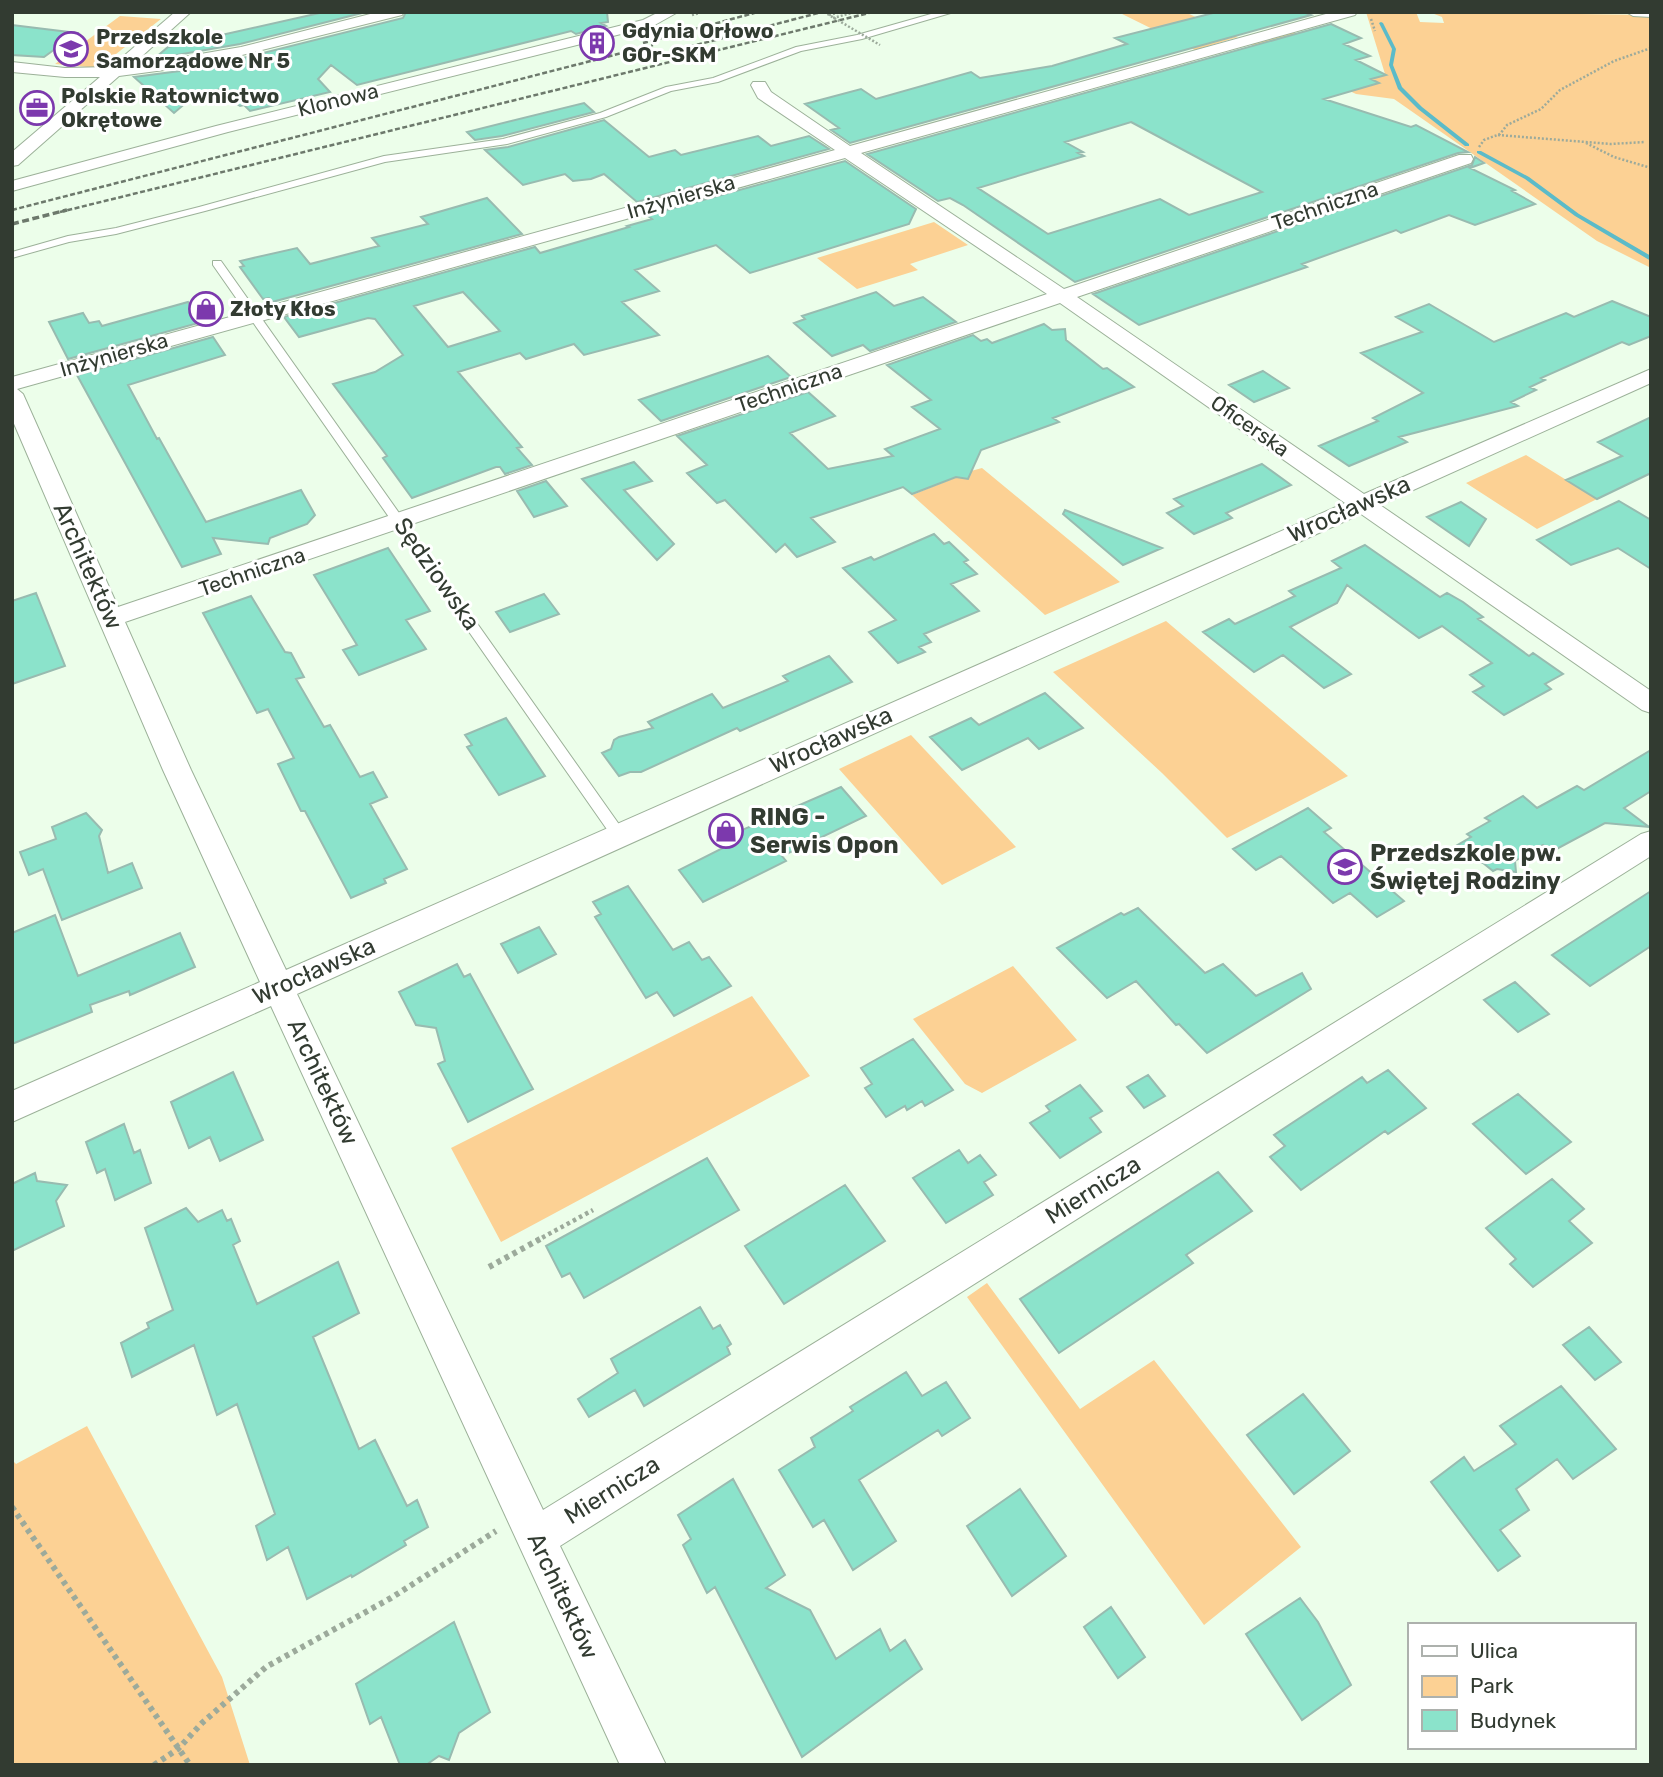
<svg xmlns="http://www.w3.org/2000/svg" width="1663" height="1777" font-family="Rubik,sans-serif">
<rect width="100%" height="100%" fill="#ecfeea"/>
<!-- green -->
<path fill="#fcd194" d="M1118 12H1185L1238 37 1195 50Z
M1366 12H1416L1420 22 1444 23 1442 17 1429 12 1651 15V268L1597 241 1394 99 1356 94 1251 44 1293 32 1385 74Z
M120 16 161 19 98 68 55 64Z
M934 222 968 245 910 264 918 270 857 289 817 258Z
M1526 455 1597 499 1537 529 1466 483Z
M982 468 1120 582 1045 615 912 495 957 477 967 479 971 471Z
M1166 621 1348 776 1227 838 1162 773 1053 672Z
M911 735 1016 847 942 885 839 769Z
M1013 966 1077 1040 982 1093 965 1084 913 1019Z
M752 996 810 1076 501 1242 451 1148Z
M987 1283 1080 1409 1154 1360 1301 1547 1204 1625 967 1297Z
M87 1426 222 1677 250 1765H12V1460L16 1464Z"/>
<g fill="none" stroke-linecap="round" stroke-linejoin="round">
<!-- stream -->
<path fill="#5bbbc9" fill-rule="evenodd" d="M1381 22 1383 23 1396 49 1393 65 1402 87 1422 107 1469 144V146H1465L1418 109 1398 89 1389 65 1392 49 1379 23Z
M1477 151H1481L1529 177 1579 214 1651 256V261L1575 216 1525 179 1477 153Z"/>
</g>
<!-- building -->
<path fill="#8be3cb" stroke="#98bbb0" stroke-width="2" fill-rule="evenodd" d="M324 12H366L240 44 154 59 168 47Z
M406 12H607L608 22 601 23 606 26 576 34 571 31 357 85 331 65 318 79 330 92 250 111 244 105 240 106 231 100 220 89 188 101 174 113 134 77 203 68 403 18Z
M1217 12H1303L1311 15 850 143 831 130 839 128 805 104 861 89 876 99 971 72 980 78 1052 66 1127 44 1115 38Z
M1331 24 1361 38 1344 44 1370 56 1356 60 1386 75 1371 79 1379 83 1324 99 1411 127 1416 125 1468 152 1458 153 1075 282 963 205 950 198 938 201 867 154ZM1131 122 1262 192 1189 215 1160 199 1048 234 978 188 1084 156 1078 153 1083 152 1065 142Z
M12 25 77 33 44 57 12 55Z
M584 103 594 112 502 136 475 140 467 132Z
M604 120 649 157 675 150 681 155 758 136 771 146 809 136 829 149 637 202 604 174 591 179 573 181 565 174 523 185 485 150 508 147Z
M1475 157 1484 163 1470 168 1515 190 1512 191 1535 204 1475 225 1449 215 1401 233 1396 230 1302 264 1307 267 1139 325 1093 294 1472 165Z
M845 161 916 209 909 224 750 273 716 245 635 270 659 291 622 302 659 335 584 355 574 344 526 359 520 353 458 372 522 447 517 448 532 465 505 474 500 467H496L412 498 383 458 387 456 333 384 375 372 403 355 375 319 368 318 299 337 284 317 535 247 540 253 629 227 627 226 652 219 648 216 652 214ZM463 292 500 331 448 347 414 306Z
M487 198 522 234 272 302 269 298 263 299 240 267 244 266 240 261 297 248 310 264 379 246 372 238 428 224 421 217Z
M876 292 894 306 923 297 956 322 870 351 863 345 832 356 794 323 805 319 802 316Z
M1612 301 1651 317V336L1629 345 1622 342 1541 378 1545 380 1530 387 1536 390 1511 402 1518 406 1399 437 1407 442 1349 466 1319 446 1378 421 1373 418 1423 393 1361 353 1422 332 1396 317 1429 304 1494 342 1566 313 1574 317Z
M188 302 202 322 68 359 49 322 83 313 89 323 99 321 102 326Z
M1044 324 1052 330 1065 329 1066 340 1103 369 1107 368 1134 387 1053 418 1059 422 981 450 968 479 956 477 912 494 903 487 811 518 835 542 797 557 785 544 776 552 725 500 717 503 687 473 707 465 677 436 808 392 835 416 790 433 828 469 893 456 885 449 940 429 912 407 931 400 887 365 973 335 981 341 987 339 992 343Z
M213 337 225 355 128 385 157 439 159 438 206 522 301 490 315 515 307 524 270 538 268 544 213 538 221 554 182 567 77 375Z
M768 356 791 377 661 421 639 400Z
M1263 371 1289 388 1254 402 1229 385Z
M1651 417V473L1597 499 1566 480 1622 456 1598 442Z
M634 462 652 481 624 490 674 544 657 560 582 479Z
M1262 464 1291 485 1226 513 1232 518 1194 534 1167 513 1183 506 1174 499Z
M546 481 567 506 534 517 517 491Z
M1619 501 1651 520V569L1618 548 1571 565 1537 540Z
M1461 502 1486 519 1469 546 1427 517Z
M1065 510 1162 548 1123 565 1063 514Z
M934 534 944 544 949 542 968 560 964 562 977 574 951 584 979 611 924 634 931 642 919 647 925 652 898 663 869 632 896 620 843 568 871 557 874 560Z
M1365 545 1440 597 1447 593 1463 602 1483 617 1478 619 1529 656 1533 653 1563 674 1545 684 1551 689 1504 715 1473 692 1484 686 1470 675 1492 663 1442 626 1419 638 1347 585 1337 603 1290 627 1351 674 1324 688 1283 655 1254 672 1203 632 1229 619 1235 624 1295 596 1289 591 1341 568 1332 561Z
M388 548 430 611 406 620 426 649 359 675 343 650 357 645 314 575Z
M36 593 65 666 12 684V601Z
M544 594 559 614 510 632 496 612Z
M251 596 285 652 291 653 304 677 296 679 324 727 330 725 360 777 373 772 387 797 370 804 407 869 384 879 386 883 351 898 305 811H301L278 764 294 758 268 709 257 713 203 613Z
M829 656 852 682 740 731 737 728 641 772H630L619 776 602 753 611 749 614 740 619 737 653 728 648 722 712 694 723 708 788 681 783 676Z
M1045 693 1083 728 1039 749 1028 738 962 770 930 737 971 718 979 725Z
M506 718 545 776 499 795 467 747 472 745 465 735Z
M1651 750V791L1624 808 1649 827 1605 823 1551 852 1543 845 1515 861 1516 872 1497 869 1493 871 1483 863 1475 862 1456 846 1471 837 1467 834 1490 821 1485 818 1523 796 1537 808 1577 786 1584 790Z
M841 787 866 816 782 856 786 861 703 902 679 870 723 848 717 841Z
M1308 808 1331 828 1324 832 1404 901 1377 917 1350 893 1333 903 1281 856 1256 870 1233 849Z
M86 813 102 830 99 836 108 873 132 863 142 888 62 920 43 869 29 875 20 852 56 839 52 827Z
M628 886 673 950 689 942 702 960 709 957 731 986 674 1016 657 992 646 998 595 917 601 914 593 902Z
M1651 891V946L1590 986 1552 955Z
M1138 908 1205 973 1223 964 1256 996 1302 973 1311 989 1207 1053 1179 1024 1176 1025 1136 981 1107 998 1057 948 1121 913 1124 915Z
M55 915 78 976 180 933 195 967 130 995 129 991 90 1005 92 1012 12 1044V933Z
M539 927 556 954 518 973 501 944Z
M457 964 464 977 470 974 533 1089 468 1122 438 1064 445 1061 436 1028 416 1025 399 992Z
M1515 982 1549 1014 1518 1032 1484 1000Z
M913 1039 953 1090 925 1106 922 1101 907 1110 905 1106 886 1117 865 1088 872 1084 861 1068Z
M1388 1070 1426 1108 1388 1134 1385 1131 1301 1190 1270 1157 1285 1146 1274 1135 1362 1077 1367 1083Z
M233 1072 263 1140 220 1161 210 1137 189 1148 171 1102Z
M1148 1075 1165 1096 1144 1108 1127 1087Z
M1080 1085 1102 1111 1090 1118 1101 1132 1060 1158 1030 1123 1050 1111 1046 1106Z
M1518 1094 1571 1142 1526 1174 1473 1124Z
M124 1124 134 1153 140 1150 151 1183 115 1200 105 1169 97 1173 86 1142Z
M959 1150 968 1163 980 1155 996 1175 984 1182 993 1195 946 1223 913 1178Z
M707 1158 739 1210 584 1298 570 1273 562 1277 546 1246Z
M1218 1172 1252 1211 1186 1255 1193 1263 1059 1353 1020 1299Z
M35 1173 37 1181 67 1185 56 1201 64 1226 12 1251V1184Z
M1552 1179 1584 1209 1569 1221 1592 1243 1533 1287 1510 1264 1516 1259 1486 1228Z
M845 1185 885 1241 784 1304 745 1246Z
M186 1208 198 1222 222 1210 227 1221 231 1219 240 1241 233 1245 257 1304 338 1262 359 1313 313 1337 359 1449 375 1440 407 1506 417 1500 428 1527 404 1541 406 1545 352 1577 351 1575 307 1599 288 1547 267 1560 256 1526 275 1514 237 1404 217 1415 194 1345 132 1377 121 1343 149 1328 147 1323 173 1310 145 1228Z
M700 1307 713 1329 720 1325 731 1344 727 1347 730 1354 644 1406 635 1390 589 1417 578 1399 618 1373 611 1359Z
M1589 1327 1621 1362 1595 1380 1563 1345Z
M906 1372 922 1396 946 1382 970 1418 942 1436 938 1430 859 1480 896 1541 853 1570 824 1520 813 1527 779 1470 815 1447 811 1438 853 1411 850 1407Z
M1561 1386 1616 1449 1573 1479 1557 1459 1516 1489 1529 1510 1500 1530 1520 1556 1498 1571 1431 1482 1464 1457 1474 1471 1516 1444 1500 1426Z
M1303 1394 1350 1451 1294 1494 1247 1435Z
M733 1479 785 1575 766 1588 810 1610 836 1659 880 1629 890 1651 905 1640 922 1669 802 1757 715 1587 707 1593 683 1545 691 1539 678 1515Z
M1020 1489 1066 1556 1012 1596 967 1526Z
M1300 1598 1318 1622 1351 1685 1302 1720 1246 1634Z
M1111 1607 1145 1657 1118 1678 1084 1627Z
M454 1622 490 1712 459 1733 449 1760 439 1756 426 1765H400L381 1717 370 1724 356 1684Z"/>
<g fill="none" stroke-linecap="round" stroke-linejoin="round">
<!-- service casing -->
<g stroke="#9cb199" stroke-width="2">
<path id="service" d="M938 12H954L862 39 801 51 718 82 671 91 606 117 507 144 385 162 205 211 116 234 69 242 12 258V252L68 236 116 228 199 207 384 156 503 139 600 113 666 87 713 78 796 47 857 35Z
M213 261H221L623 830 626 834 623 838H613L213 265Z"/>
</g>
<!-- minor casing -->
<g stroke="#9cb199" stroke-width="2">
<path id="minor" d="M175 12H191L131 66 241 47 378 12H404L402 15 202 65 119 76 18 165 12 166V152L100 77H65L12 72V62L65 68 111 67Z
M659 12H678L653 26 228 132 12 191V181L216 126 643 20Z
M1333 12H1357L1355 15 861 153 1064 289 1459 155H1471L1473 159 1471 163 1077 297 1364 494 1651 369V383L1380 505 1651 691V713L1642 710 1361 514 297 994 543 1510 1641 834 1651 831V856L560 1546 666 1765H620L271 1006 12 1122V1091L260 982 163 770 12 419V377L835 150 758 98 751 85 753 82H765L771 92 850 146ZM845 158 1047 294 118 607 23 394 17 389ZM1060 303 1345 503 286 970 191 770 125 622Z
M1626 12H1651V17L1633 16Z"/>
</g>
<!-- path-far2 -->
<path stroke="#9caa9b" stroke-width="2.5" stroke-dasharray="2 2" stroke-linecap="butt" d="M692 15 703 12
M829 15 841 12
M833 18 855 12
M1371 19 1375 31
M1498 135 1611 144 1645 142
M1586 143 1614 157 1651 168
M1479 147 1484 140 1500 134 1507 125 1541 109 1560 90 1614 61 1651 48"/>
<!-- path-far1 -->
<path stroke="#9caa9b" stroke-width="4.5" stroke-dasharray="3.5 3.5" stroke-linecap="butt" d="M536 1241 593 1210"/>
<!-- path -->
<path stroke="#9caa9b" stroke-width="6" stroke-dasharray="4.5 4.5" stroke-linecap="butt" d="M489 1267 540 1239
M12 1507 190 1765
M154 1765 178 1749 202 1723 266 1667 391 1598 496 1531"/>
<!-- service -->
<use href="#service" fill="#fff" fill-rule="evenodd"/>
<!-- minor -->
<use href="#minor" fill="#fff" fill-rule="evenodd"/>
<!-- rail-far1 -->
<path stroke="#6d796c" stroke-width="2.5" stroke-dasharray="5 2.5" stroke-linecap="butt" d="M643 43 758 12
M639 60 822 12
M12 210 653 45
M60 212 873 12"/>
<!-- rail -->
<path stroke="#6d796c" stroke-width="3.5" stroke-dasharray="7 3.5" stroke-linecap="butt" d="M12 224 67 210"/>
<!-- path-bridge -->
<path stroke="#9caa9b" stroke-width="2.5" stroke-dasharray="2 2" stroke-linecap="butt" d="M824 12 880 45"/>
</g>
<!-- icons -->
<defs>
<g id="building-ring" transform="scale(1.75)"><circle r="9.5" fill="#fff" stroke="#7c39ad" stroke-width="1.5"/><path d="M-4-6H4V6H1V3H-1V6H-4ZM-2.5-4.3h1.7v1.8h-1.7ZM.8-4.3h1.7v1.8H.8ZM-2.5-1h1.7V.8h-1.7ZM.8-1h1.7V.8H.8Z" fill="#7c39ad"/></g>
<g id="school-ring" transform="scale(1.75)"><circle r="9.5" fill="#fff" stroke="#7c39ad" stroke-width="1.5"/><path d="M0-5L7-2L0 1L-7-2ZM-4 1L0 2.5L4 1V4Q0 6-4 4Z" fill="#7c39ad"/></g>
<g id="office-ring" transform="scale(1.75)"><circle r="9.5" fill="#fff" stroke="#7c39ad" stroke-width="1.5"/><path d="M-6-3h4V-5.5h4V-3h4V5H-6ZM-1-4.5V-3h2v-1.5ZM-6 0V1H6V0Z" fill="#7c39ad"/></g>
<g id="shop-ring" transform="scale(1.75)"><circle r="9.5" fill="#fff" stroke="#7c39ad" stroke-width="1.5"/><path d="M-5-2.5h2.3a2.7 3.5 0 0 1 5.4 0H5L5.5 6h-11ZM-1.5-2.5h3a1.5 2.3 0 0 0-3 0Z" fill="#7c39ad"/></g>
</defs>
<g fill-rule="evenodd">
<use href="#building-ring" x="597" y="43"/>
<use href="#school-ring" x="71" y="49"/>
<use href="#office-ring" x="37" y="108"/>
<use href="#shop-ring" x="206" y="309"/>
<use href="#shop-ring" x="726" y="831"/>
<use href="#school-ring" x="1345" y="867"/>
</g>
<g text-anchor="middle" stroke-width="6" stroke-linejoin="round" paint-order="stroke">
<!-- far-poi labels -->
<g font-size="21" font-weight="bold" fill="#323b31" stroke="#fff" text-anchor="start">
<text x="622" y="38">Gdynia Orłowo<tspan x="622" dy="24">GOr-SKM</tspan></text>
<text x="96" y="44">Przedszkole<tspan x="96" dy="24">Samorządowe Nr 5</tspan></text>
<text x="61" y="103">Polskie Ratownictwo<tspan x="61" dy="24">Okrętowe</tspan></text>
<text x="230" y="316">Złoty Kłos</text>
</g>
<!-- far-street labels -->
<g font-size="21" fill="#323b31" stroke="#fff">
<text transform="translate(338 100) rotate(-14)" y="7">Klonowa</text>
<text transform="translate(681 197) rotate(-16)" y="7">Inżynierska</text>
<text transform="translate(1325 206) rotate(-19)" y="7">Techniczna</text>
<text transform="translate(114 355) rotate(-16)" y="7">Inżynierska</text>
<text transform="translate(789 388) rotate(-19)" y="7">Techniczna</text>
<text transform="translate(1250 426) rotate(35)" y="7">Oficerska</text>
<text transform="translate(252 572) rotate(-19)" y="7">Techniczna</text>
</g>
<!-- street labels -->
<g font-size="24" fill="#323b31" stroke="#fff">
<text transform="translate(1349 509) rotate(-24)" y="8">Wrocławska</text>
<text transform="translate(88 566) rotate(66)" y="8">Architektów</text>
<text transform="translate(437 574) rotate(55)" y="8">Sędziowska</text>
<text transform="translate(831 740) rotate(-24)" y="8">Wrocławska</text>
<text transform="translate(314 971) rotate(-24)" y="8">Wrocławska</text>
<text transform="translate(323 1082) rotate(65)" y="8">Architektów</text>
<text transform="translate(1093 1190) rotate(-32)" y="8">Miernicza</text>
<text transform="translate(612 1490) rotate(-32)" y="8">Miernicza</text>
<text transform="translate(563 1596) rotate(65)" y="8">Architektów</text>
</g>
<!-- poi labels -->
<g font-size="24" font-weight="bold" fill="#323b31" stroke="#fff" text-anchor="start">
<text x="750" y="825">RING -<tspan x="750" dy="28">Serwis Opon</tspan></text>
<text x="1370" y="861">Przedszkole pw.<tspan x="1370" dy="28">Świętej Rodziny</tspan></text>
</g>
</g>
<!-- border -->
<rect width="1663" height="1777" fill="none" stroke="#323b31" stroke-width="28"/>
<!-- legend -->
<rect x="1408" y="1623" width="228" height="126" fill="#ffffff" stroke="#adb1ad" stroke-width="2"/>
<rect x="1422" y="1646" width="35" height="10" fill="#ffffff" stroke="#adb1ad" stroke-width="2"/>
<text x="1470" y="1658" font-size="21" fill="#323b31">Ulica</text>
<rect x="1422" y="1676" width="35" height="21" fill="#fcd194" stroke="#adb1ad" stroke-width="2"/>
<text x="1470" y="1693" font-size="21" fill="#323b31">Park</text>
<rect x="1422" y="1710" width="35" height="21" fill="#8be3cb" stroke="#adb1ad" stroke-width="2"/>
<text x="1470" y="1728" font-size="21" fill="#323b31">Budynek</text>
</svg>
